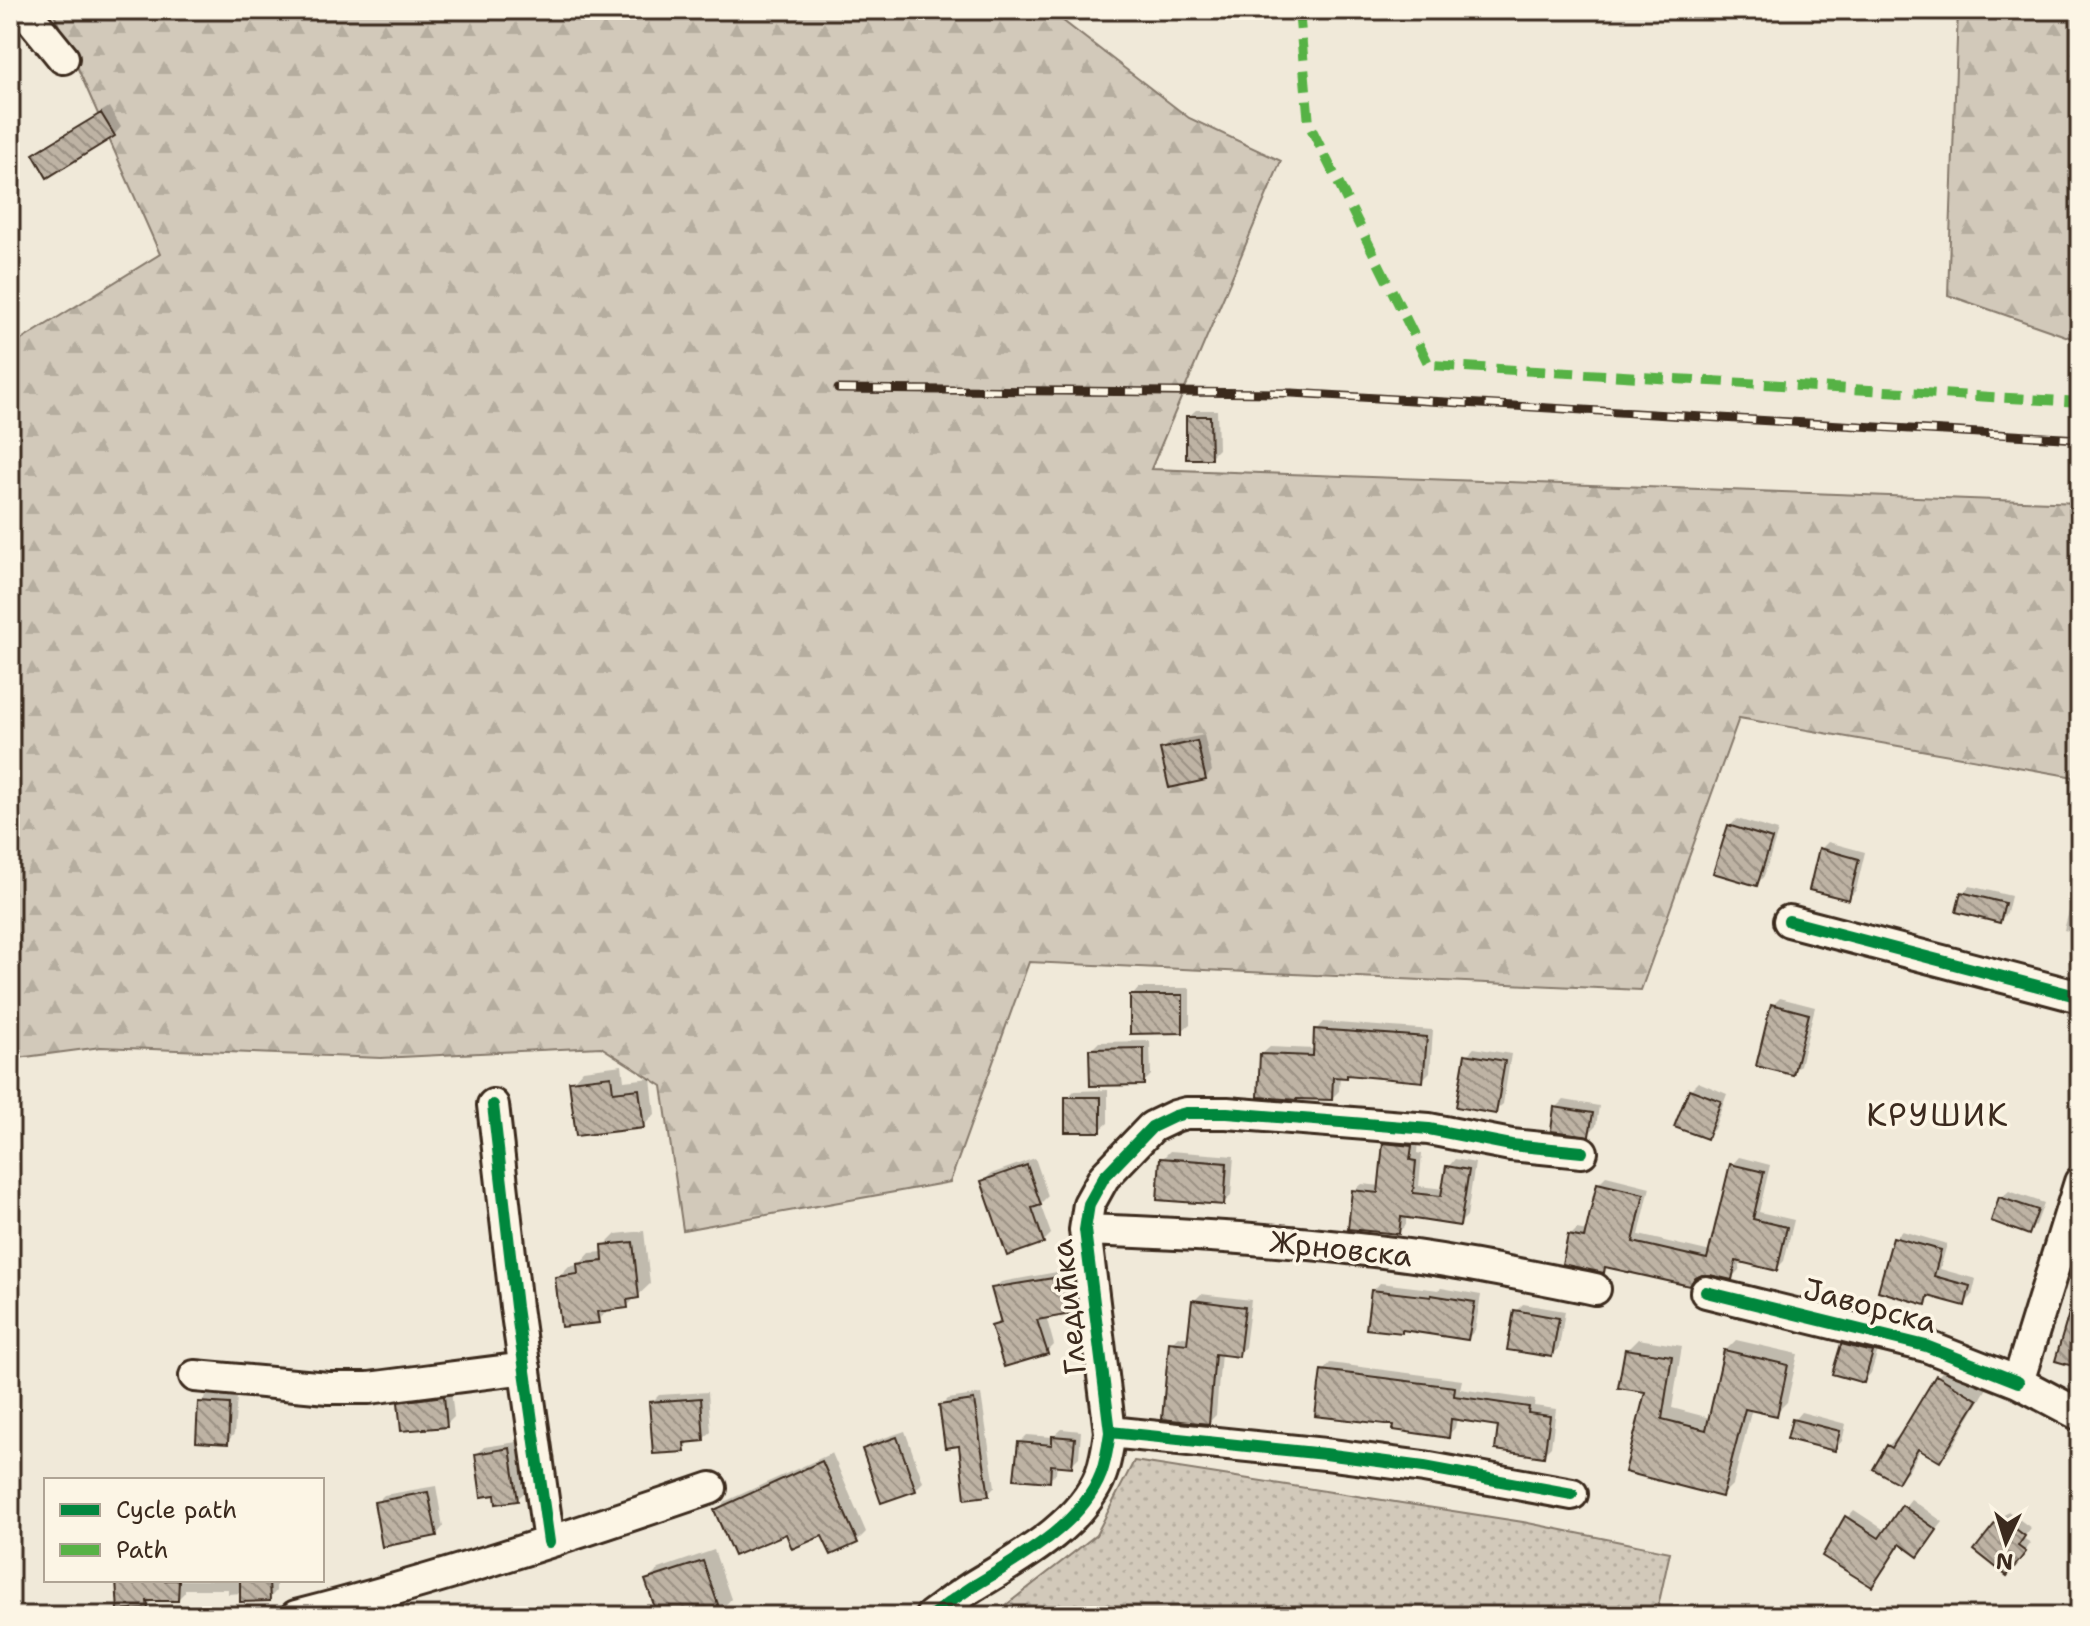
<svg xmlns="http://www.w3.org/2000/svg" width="2090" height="1626" font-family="'Shantell Sans',sans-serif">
<defs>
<pattern id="grass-dots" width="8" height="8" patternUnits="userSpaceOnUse" patternTransform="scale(2)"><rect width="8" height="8" fill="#d2c9ba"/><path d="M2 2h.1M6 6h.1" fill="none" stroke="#b5ad9f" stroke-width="1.8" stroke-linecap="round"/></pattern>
<pattern id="forest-firs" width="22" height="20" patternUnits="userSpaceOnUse" patternTransform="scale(2)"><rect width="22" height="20" fill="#d2c9ba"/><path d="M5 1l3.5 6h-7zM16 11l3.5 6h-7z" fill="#b5ad9f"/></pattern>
<pattern id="building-back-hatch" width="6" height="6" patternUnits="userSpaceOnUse" patternTransform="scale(2)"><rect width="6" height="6" fill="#beb3a4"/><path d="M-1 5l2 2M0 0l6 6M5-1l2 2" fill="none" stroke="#9c9285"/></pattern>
</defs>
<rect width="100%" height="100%" fill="#f0e9d9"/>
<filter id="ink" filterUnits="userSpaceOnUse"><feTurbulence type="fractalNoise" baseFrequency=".0125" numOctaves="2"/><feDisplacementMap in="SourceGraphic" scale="16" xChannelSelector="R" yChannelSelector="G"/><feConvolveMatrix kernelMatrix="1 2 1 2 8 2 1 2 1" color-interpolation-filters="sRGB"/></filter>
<g filter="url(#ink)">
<!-- grass -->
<path fill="url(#grass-dots)" stroke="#867a6c" stroke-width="2" d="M1134 1461 1523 1522 1670 1552 1656 1616H992L1096 1535Z"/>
<!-- forest -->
<path fill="url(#forest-firs)" stroke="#867a6c" stroke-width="2" d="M52 10H1049L1189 118 1281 161 1151 469 2080 503V778L1739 718 1641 990 1029 962 950 1182 683 1230 662 1086 601 1047 381 1058 101 1047 10 1059V347L160 254Z
M1958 10H2080V341L1948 295Z"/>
<!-- shadow -->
<path fill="#0003" d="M109 107 121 127 114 135 35 155 43 147Z
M1196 410H1217L1218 449 1210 457 1188 417Z
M1204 735 1212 771 1205 779 1163 750 1170 742Z
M1737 819 1778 831 1764 876 1757 884 1730 826Z
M1828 842 1865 852 1856 890 1849 898 1820 850Z
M2080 880V934L2064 930 2076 885Z
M1970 886 2011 896 2007 913 2000 920 1962 893Z
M1139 988H1190V1024L1182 1031 1132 996Z
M1780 998 1815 1007 1800 1065 1792 1073 1773 1005Z
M1323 1022 1433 1030 1430 1072 1422 1080 1349 1073 1346 1076 1340 1075 1339 1091 1332 1098 1262 1054 1270 1047 1315 1049 1316 1030Z
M1150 1041 1151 1075 1143 1083 1092 1049 1099 1042Z
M1474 1048 1511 1054 1503 1104 1495 1111 1467 1055Z
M622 1065 624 1081 651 1078 655 1114 643 1126 572 1082 583 1070Z
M1698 1082 1727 1094 1714 1129 1706 1137 1690 1090Z
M1108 1090V1123L1100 1130 1067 1098 1074 1091Z
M1564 1100 1599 1106 1596 1126 1588 1134 1556 1108Z
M1392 1137 1418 1139 1417 1153 1422 1154 1419 1186 1444 1189 1448 1167 1455 1159 1475 1163 1467 1216 1459 1224 1406 1216V1225L1398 1232 1354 1191 1362 1184 1381 1186 1385 1144Z
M1170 1151 1234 1156 1231 1196 1223 1203 1162 1159Z
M1739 1157 1770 1165 1759 1212 1794 1220 1784 1261 1777 1268 1741 1260 1739 1270 1731 1278 1711 1273 1608 1265 1603 1271 1570 1236 1577 1229 1587 1231 1598 1184 1606 1176 1650 1187 1639 1235 1711 1252 1732 1165Z
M1035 1158 1048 1196 1040 1204 1051 1234 1043 1242 983 1181 991 1174Z
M2009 1191 2044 1203 2036 1225 2028 1232 2001 1198Z
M644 1231 650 1284 627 1306 610 1308 598 1321 557 1278 569 1266 579 1265 590 1253 604 1252V1246L616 1234Z
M1902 1231 1947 1244 1940 1269 1976 1279 1972 1296 1965 1303 1932 1295 1925 1303 1895 1238Z
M1079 1268 1084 1303 1076 1311 1046 1316 1054 1345 1047 1352 993 1327 1002 1318 993 1289 1001 1282Z
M1380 1283 1439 1290 1441 1288 1481 1295 1475 1330 1468 1338 1373 1291Z
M1201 1294 1251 1300 1245 1347 1238 1355 1221 1353 1216 1415 1209 1422 1171 1343 1178 1336 1190 1338 1194 1301Z
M1523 1304 1565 1311 1559 1348 1551 1355 1516 1311Z
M1850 1337 1880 1344 1871 1373 1864 1381 1843 1345Z
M1638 1339 1682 1346 1672 1408 1710 1418 1725 1351 1736 1340 1798 1354 1787 1402 1776 1413 1752 1408 1733 1484 1722 1495 1627 1470 1648 1390 1627 1350Z
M1330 1363 1462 1380 1460 1389 1535 1400 1534 1406 1556 1409 1551 1447 1543 1455 1501 1424 1457 1418 1455 1428 1448 1435 1396 1423 1323 1371Z
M1949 1365 1987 1388 1951 1449 1940 1459 1921 1448 1909 1470 1898 1480 1888 1446 1899 1435 1902 1437 1938 1376Z
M451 1390 454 1417 446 1425 400 1403 408 1396Z
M708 1392 711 1432 703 1439 691 1440 684 1450 651 1403 659 1395Z
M981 1394 995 1487 988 1494 941 1406 948 1399Z
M208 1395 237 1397 234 1434 227 1442 200 1403Z
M1801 1412 1846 1424 1842 1441 1835 1449 1794 1420Z
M1062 1429 1081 1431 1079 1457 1071 1465 1057 1464 1056 1473 1049 1480 1019 1443 1027 1435 1053 1437Z
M905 1431 923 1482 915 1490 865 1449 872 1442Z
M517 1442 525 1492 517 1499 496 1492 477 1454 484 1447Z
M832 1453 866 1532 857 1541 823 1533 787 1531 717 1510 726 1501Z
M2080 1485V1506L2072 1493Z
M436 1486 443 1527 436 1535 376 1503 384 1495Z
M1911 1499 1943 1522 1918 1554 1901 1543 1879 1578 1871 1585 1847 1518 1854 1510 1886 1531Z
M2008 1511 2031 1528 2023 1538 2031 1543 2014 1566 2001 1518Z
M714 1550 731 1599 720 1611 704 1616H660L647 1581 659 1569Z
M118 1580H276V1591L269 1599 242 1593 228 1594V1589H185V1592L178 1599H154L147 1607Z
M557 1605 562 1616H531Z
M520 1610 523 1616H506Z"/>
<!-- building -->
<path fill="url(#building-back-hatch)" stroke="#3b2a1e" stroke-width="2" d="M101 113 115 136 47 178 33 154Z
M1186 416H1210L1211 459H1186Z
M1197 741 1206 780 1169 788 1160 749Z
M1728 825 1772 839 1757 886 1713 873Z
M1819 848 1859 859 1849 900 1809 890Z
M1961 892 2005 903 2000 923 1956 912Z
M1130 995H1183V1033L1130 1034Z
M1771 1004 1809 1014 1793 1075 1756 1066Z
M1314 1029 1427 1037 1423 1082 1347 1075V1078L1333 1077 1332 1100 1297 1099V1100L1258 1097 1260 1054 1313 1056Z
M1144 1048V1085L1090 1086 1089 1049Z
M1465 1054 1505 1061 1496 1114 1456 1107Z
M611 1076 613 1092 639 1089 644 1128 576 1136 569 1081Z
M1689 1089 1721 1101 1707 1139 1674 1127Z
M1065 1097H1101V1132H1065Z
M1554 1107 1593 1113 1589 1136 1551 1131Z
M1383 1143 1412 1146 1410 1160 1416 1161 1413 1193 1441 1196 1446 1166 1469 1170 1460 1226 1401 1217 1399 1234 1348 1229 1352 1190 1378 1193Z
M1160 1158 1227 1163 1224 1205 1157 1200Z
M1730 1164 1764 1172 1753 1219 1787 1227 1777 1271 1736 1261 1732 1280 1710 1275H1702L1694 1279 1690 1286 1605 1267 1604 1273 1562 1264 1568 1235 1584 1238 1597 1183 1644 1194 1633 1242 1707 1259Z
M1027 1165 1041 1205 1032 1208 1044 1243 1007 1256 981 1181Z
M1999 1197 2038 1210 2029 1235 1991 1221Z
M1893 1237 1941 1250 1934 1276 1970 1286 1965 1306 1928 1296 1926 1305 1878 1291Z
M633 1242 639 1298 627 1300 628 1308 597 1312 599 1323 561 1327 555 1277 578 1274 577 1264 603 1261 602 1245Z
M1072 1275 1077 1313 1037 1320 1048 1354 1004 1367 991 1326 1001 1323 991 1288Z
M1371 1290 1431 1297V1295L1475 1302 1468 1340 1402 1330V1333L1366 1329Z
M2074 1296 2080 1297V1368L2055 1361Z
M1192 1300 1245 1307 1239 1357 1215 1354 1209 1424 1162 1419 1169 1342 1187 1344Z
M1514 1310 1559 1318 1552 1357 1507 1350Z
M1841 1344 1873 1352 1864 1383 1832 1374Z
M1625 1349 1672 1356 1662 1419 1706 1430 1724 1350 1788 1365 1777 1416 1745 1409 1722 1497 1625 1472 1645 1392 1618 1388Z
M1321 1370 1455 1387 1454 1396 1529 1407 1528 1413 1550 1416 1544 1457 1495 1450 1498 1426 1451 1419 1449 1438 1393 1430 1394 1425 1315 1416Z
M1936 1375 1978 1400 1940 1462 1918 1449 1898 1483 1873 1469 1887 1445 1892 1448Z
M444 1396 447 1427 401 1431 398 1402Z
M701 1398 704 1441 684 1443 685 1452 653 1454 649 1402Z
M974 1400 989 1496 965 1499 959 1446 945 1448 939 1405Z
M198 1402 230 1404 228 1444 196 1442Z
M1792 1419 1840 1431 1835 1451 1787 1439Z
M1052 1436 1075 1438 1072 1467 1051 1465 1050 1482 1014 1479 1018 1442 1052 1445Z
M897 1437 916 1491 881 1503 862 1449Z
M510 1448 518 1501 496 1504 495 1495 481 1497 475 1454Z
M822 1461 858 1543 831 1555 822 1536 792 1549 786 1534 734 1556 714 1510Z
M428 1492 437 1536 382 1547 374 1502Z
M1902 1505 1937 1530 1918 1557 1900 1544 1872 1587 1822 1556 1845 1516 1879 1538Z
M2000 1517 2025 1536 2018 1546 2026 1552 2007 1576 1974 1550Z
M703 1561 722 1616H658L645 1580Z
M116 1580H179L178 1601H147L148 1609 118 1611Z
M240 1580H269L270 1601 240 1602Z"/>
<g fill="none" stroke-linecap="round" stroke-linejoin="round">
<!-- minor casing -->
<g stroke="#3b2a1e" stroke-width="36">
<path id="minor" d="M24 10 63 58
M1789 921 2080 997
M493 1105 516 1307 549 1542
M2080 1182 2018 1382 2080 1415
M1085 1230C1178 1233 1273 1239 1366 1250 1443 1258 1519 1274 1595 1289
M1706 1292 1926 1346 2018 1382
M195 1376 328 1388H369L525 1368
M1110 1432 1325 1454 1424 1467 1572 1494
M296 1616C437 1580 574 1535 711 1488
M931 1616C944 1606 958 1596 972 1587 1016 1560 1081 1526 1101 1474 1106 1461 1108 1446 1110 1432L1085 1230 1089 1204 1104 1177 1152 1127 1175 1116 1186 1113H1227L1429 1129 1511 1145 1582 1152"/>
</g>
<!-- minor -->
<use href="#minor" stroke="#fcf5e5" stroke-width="30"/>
<!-- rail casing -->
<g stroke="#3b2a1e" stroke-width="9">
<path id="rail" d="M838 389 1292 393 2080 439"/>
</g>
<!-- rail -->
<use href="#rail" stroke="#fcf5e5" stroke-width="6" stroke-dasharray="18" stroke-linecap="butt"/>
<!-- quiet -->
<path stroke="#57b245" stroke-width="10" stroke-dasharray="20 10" stroke-linecap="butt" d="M1299 10 1309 124 1429 365 2080 402"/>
<!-- cycleway casing -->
<g stroke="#fcf5e5" stroke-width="17">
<path id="cycleway" d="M1789 921 2080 997
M493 1105 516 1307 549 1542
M1706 1292 1926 1346 2018 1382
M1110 1432 1325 1454 1424 1467 1572 1494
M931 1616C944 1606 958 1596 972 1587 1016 1560 1081 1526 1101 1474 1106 1461 1108 1446 1110 1432L1085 1230 1089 1204 1104 1177 1152 1127 1175 1116 1186 1113H1227L1429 1129 1511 1145 1582 1152"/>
</g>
<!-- cycleway -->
<use href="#cycleway" stroke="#00873e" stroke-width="12"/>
</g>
</g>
<g text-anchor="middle" stroke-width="7" stroke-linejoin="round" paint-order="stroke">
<!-- street labels -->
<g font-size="30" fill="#3b2a1e" stroke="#fcf5e5">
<text transform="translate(1341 1249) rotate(6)" y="10">Жрновска</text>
<text transform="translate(1870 1306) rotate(15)" y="10">Јаворска</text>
<text transform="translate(1069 1307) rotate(-96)" y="10">Гледићка</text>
</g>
<!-- neighbourhood labels -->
<g font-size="32" letter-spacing="2" fill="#3b2a1e" stroke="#fcf5e5">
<text x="1938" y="1126">КРУШИК</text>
</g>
</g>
<!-- margin -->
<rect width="2090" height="1626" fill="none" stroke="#fcf5e5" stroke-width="40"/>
<rect x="20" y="20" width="2050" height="1586" fill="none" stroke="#3b2a1e" stroke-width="3" filter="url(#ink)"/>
<!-- legend -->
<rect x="44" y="1478" width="280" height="104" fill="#fcf5e5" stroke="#afa495" stroke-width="2"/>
<rect x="60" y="1504" width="40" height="12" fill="#00873e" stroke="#afa495" stroke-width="2"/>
<text x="116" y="1518" font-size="24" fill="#3b2a1e">Cycle path</text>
<rect x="60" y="1544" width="40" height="12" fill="#57b245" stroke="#afa495" stroke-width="2"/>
<text x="116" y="1558" font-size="24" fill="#3b2a1e">Path</text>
<!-- north arrow -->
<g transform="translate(2006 1542) rotate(184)" stroke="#fcf5e5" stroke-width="6" paint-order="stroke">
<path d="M0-6L14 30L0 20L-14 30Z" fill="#3b2a1e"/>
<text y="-12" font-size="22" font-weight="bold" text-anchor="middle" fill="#3b2a1e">N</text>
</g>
</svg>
